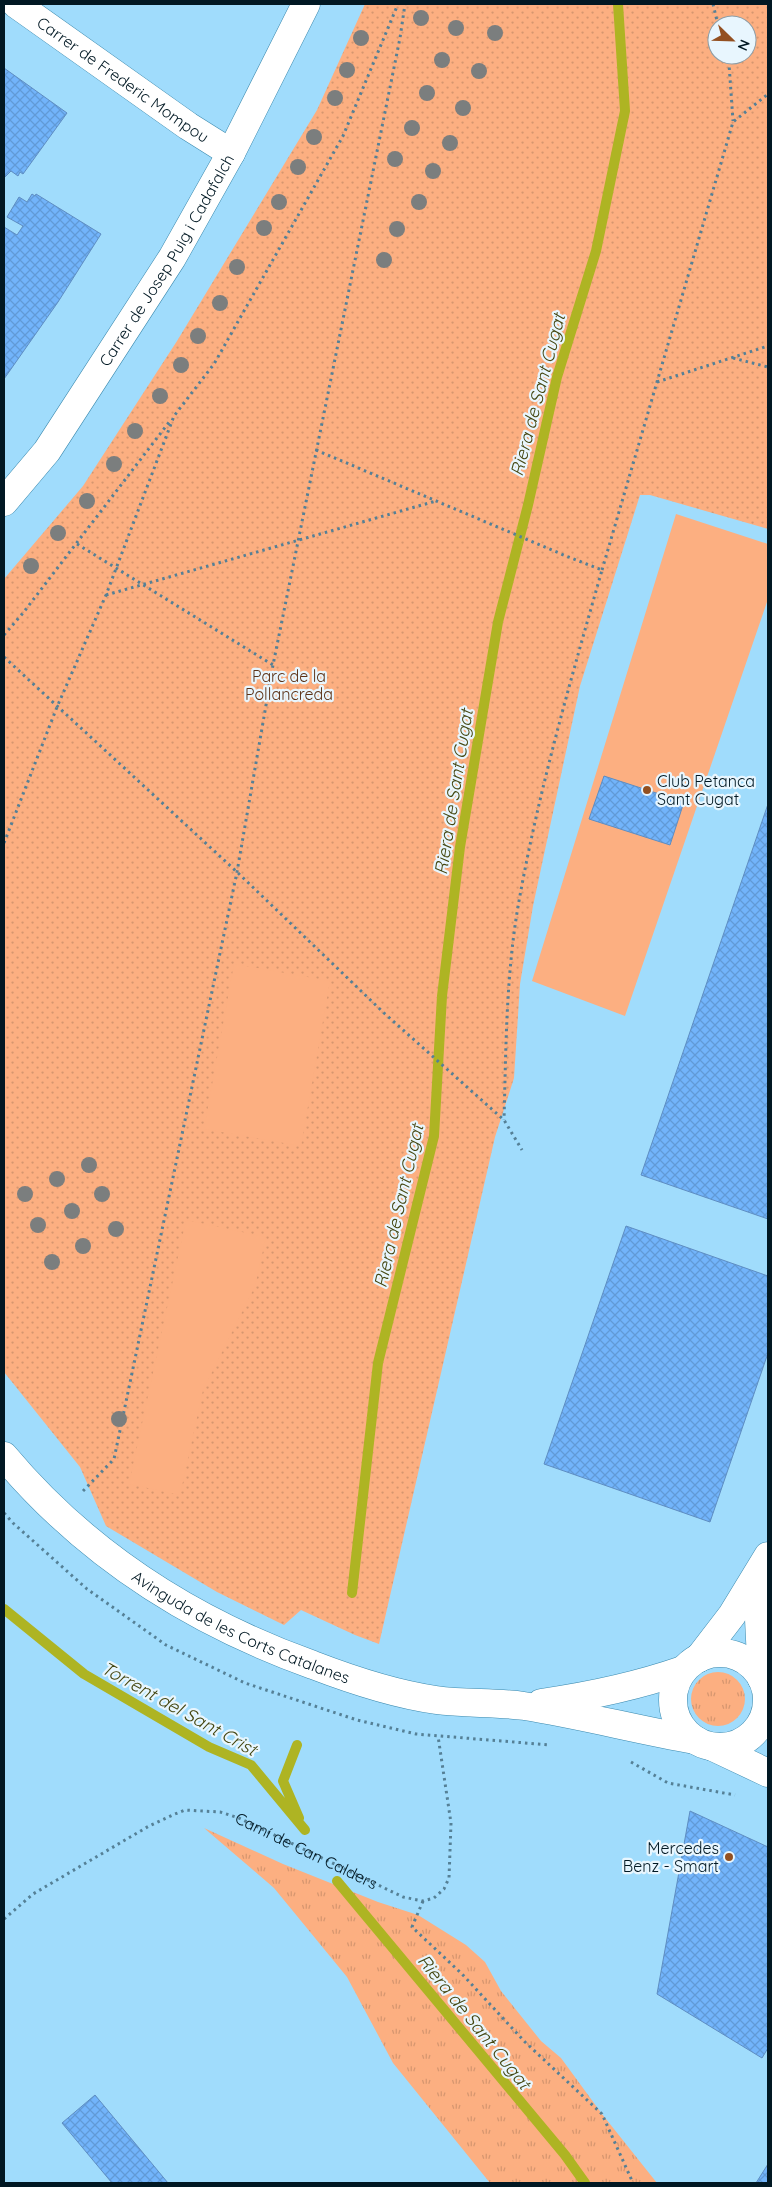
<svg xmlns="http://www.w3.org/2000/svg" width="772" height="2187" font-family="Quicksand,sans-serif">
<defs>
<pattern id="grass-tufts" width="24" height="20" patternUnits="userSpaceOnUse" patternTransform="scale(1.25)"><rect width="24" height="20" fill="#fcaf81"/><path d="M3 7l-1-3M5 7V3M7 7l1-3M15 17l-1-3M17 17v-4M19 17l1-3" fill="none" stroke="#d6966f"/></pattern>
<pattern id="park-dots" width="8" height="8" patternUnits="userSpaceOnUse" patternTransform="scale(1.25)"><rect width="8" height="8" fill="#fcaf81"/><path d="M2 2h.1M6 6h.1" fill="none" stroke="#d6966f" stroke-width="1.8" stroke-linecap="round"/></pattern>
<pattern id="building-cross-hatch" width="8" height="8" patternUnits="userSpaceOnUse" patternTransform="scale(1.25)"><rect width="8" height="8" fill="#72b4fb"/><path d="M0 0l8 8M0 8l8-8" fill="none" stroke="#619ad7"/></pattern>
</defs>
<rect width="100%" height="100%" fill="#a0dcfc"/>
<!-- grass -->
<path fill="url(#grass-tufts)" d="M691 1699a27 27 0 1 1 54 0a27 27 0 1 1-54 0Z
M204 1828 283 1864 378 1902 418 1915 466 1945 485 1962 501 1991 541 2041 561 2058 602 2114 657 2183H490L393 2063 347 1977 274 1888Z"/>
<!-- park -->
<path fill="url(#park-dots)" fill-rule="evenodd" d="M365 4H768V529L650 495H640L580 686 533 906 520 984 514 1078 495 1137 379 1644 355 1635 301 1610 284 1625 217 1592 106 1526 80 1467 4 1372V579L83 486 177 341 317 110ZM717 25H747V55H717Z"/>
<!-- pitch -->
<path fill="#fcaf81" d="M676 514 768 544V599L625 1016 532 981Z
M234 964 330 981 301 1146 204 1129Z
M186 1220 266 1237 255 1286 203 1390 180 1495 129 1484Z"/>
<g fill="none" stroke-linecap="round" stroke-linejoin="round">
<!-- stream -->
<path stroke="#aeb423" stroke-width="10" d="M352 1593 378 1363 434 1136 442 996 460 847 498 622 528 505 557 377 596 251 625 111 618 4
M4 1609 84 1674 209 1747 251 1765 305 1830
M297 1745 283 1781 299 1818
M337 1881 565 2155 585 2183"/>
</g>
<!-- building -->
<path fill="url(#building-cross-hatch)" stroke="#5e8dc2" d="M4 68 67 113 23 174 20 172 18 176 11 171 5 177 4 176Z
M32 194 35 196 36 194 101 234 58 302 4 379V227L17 235 23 226 7 217 19 197 27 202Z
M604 776 684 802 670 845 589 819Z
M768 804V1219L641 1175Z
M626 1226 768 1276V1353L710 1522 544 1464Z
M690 1811 768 1847V2048L762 2058 657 1994Z
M95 2095 168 2183H112L62 2123Z
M768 2164V2183H756Z"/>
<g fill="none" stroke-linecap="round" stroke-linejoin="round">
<!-- street casing -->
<g stroke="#3a89ae" stroke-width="29">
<g id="street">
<path id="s2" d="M16 4 188 126 231 153"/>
<path id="s3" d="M4 502 47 451 172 258 231 153 306 4"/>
<path d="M699 1658 732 1615 768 1556"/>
<path d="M762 1679 759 1619 766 1569"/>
</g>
</g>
<!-- secondary casing -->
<g stroke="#3a89ae" stroke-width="29">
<g id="secondary">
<path id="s4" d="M4 1456C87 1555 193 1622 313 1665 352 1680 394 1694 436 1700 465 1704 495 1702 524 1706 581 1715 638 1730 695 1740"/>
<circle cx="720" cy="1700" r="47"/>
<path d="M541 1703C590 1696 637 1686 683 1670"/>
<path d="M713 1747 768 1773"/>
</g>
</g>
<!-- path -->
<g stroke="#558096" stroke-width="3" stroke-dasharray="2.5 4" stroke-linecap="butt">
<path d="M713 4 718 25"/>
<path d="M726 55 729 64 733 121"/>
<path d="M733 358 768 367"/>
<path d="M657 382 768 346"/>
<path d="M316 450 566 556 602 570C571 679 539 789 519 901 506 973 506 1047 504 1120"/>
<path d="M77 544 273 665"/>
<path d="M602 570 733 122 768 94"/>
<path d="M106 595 436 501"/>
<path d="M4 635 23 613 170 421"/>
<path d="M4 657 237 872 384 1013 504 1120 522 1150"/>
<path d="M4 843 57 707 106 595 174 416 214 364 343 136 398 4"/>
<path d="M83 1491 114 1459 237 872 273 665 400 38 405 4"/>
<path d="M4 1513 13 1523 87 1589 166 1645 245 1683 357 1720 416 1734 550 1745"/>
<path d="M631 1762 668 1783 735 1795"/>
<path d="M423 1901 412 1927 462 1974 525 2042 602 2114 633 2183"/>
<path id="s1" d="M4 1919 33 1894 149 1826 175 1814 185 1810 220 1812 239 1818 403 1897 423 1901 434 1898 444 1889 449 1878 451 1823 438 1736"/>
</g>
<!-- street -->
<use href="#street" stroke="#fff" stroke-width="28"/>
<!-- secondary -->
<use href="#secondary" stroke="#fff" stroke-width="28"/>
</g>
<!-- trees -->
<g fill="#7b7e7e">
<circle cx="421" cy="18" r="8"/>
<circle cx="456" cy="28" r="8"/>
<circle cx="495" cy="33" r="8"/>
<circle cx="361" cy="38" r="8"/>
<circle cx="442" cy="60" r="8"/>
<circle cx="347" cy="70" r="8"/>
<circle cx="479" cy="71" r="8"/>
<circle cx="427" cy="93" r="8"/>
<circle cx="335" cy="98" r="8"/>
<circle cx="463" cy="108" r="8"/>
<circle cx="412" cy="128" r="8"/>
<circle cx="314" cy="137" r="8"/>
<circle cx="450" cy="143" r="8"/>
<circle cx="395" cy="159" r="8"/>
<circle cx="298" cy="167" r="8"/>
<circle cx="433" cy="171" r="8"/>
<circle cx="279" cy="202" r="8"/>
<circle cx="419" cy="202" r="8"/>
<circle cx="264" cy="228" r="8"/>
<circle cx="397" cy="229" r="8"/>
<circle cx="384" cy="260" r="8"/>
<circle cx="237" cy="267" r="8"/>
<circle cx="220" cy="303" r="8"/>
<circle cx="198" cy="336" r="8"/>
<circle cx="181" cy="365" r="8"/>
<circle cx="160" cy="396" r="8"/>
<circle cx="135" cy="431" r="8"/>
<circle cx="114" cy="464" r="8"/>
<circle cx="87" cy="501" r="8"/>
<circle cx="58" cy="533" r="8"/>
<circle cx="31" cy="566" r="8"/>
<circle cx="89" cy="1165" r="8"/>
<circle cx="57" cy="1179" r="8"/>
<circle cx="25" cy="1194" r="8"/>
<circle cx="102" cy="1194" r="8"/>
<circle cx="72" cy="1211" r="8"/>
<circle cx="38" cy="1225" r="8"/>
<circle cx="116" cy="1229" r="8"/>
<circle cx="83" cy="1246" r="8"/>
<circle cx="52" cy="1262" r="8"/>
<circle cx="119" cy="1419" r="8"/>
</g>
<!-- markers -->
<g fill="#935021" stroke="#e8f6fe" stroke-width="2">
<circle cx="647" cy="790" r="5"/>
<circle cx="729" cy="1857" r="5"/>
</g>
<g text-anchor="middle" stroke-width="4.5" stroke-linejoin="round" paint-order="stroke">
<!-- street labels -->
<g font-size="16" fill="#011823" stroke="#e8f6fe">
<text dy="6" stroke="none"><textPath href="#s2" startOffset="131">Carrer de Frederic Mompou</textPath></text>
<text dy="6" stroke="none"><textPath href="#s3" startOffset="292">Carrer de Josep Puig i Cadafalch</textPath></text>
<text dy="6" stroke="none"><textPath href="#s4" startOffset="296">Avinguda de les Corts Catalanes</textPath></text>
<text dy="6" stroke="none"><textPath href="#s1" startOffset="342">Camí de Can Calders</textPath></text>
</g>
<!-- park labels -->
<g font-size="16" fill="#5c3216" stroke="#e8f6fe">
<text x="289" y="682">Parc de la<tspan x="289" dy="18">Pollancreda</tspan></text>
</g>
<!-- poi labels -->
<g font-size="16" fill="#011823" stroke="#e8f6fe" text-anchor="start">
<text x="657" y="787">Club Petanca<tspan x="657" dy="18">Sant Cugat</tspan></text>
<text x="719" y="1854" text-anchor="end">Mercedes<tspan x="719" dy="18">Benz - Smart</tspan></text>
</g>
<!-- water labels -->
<g font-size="18" font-style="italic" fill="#444610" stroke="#e8f6fe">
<text transform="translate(538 395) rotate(-75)" y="6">Riera de Sant Cugat</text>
<text transform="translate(454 792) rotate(-81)" y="6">Riera de Sant Cugat</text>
<text transform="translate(399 1206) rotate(-77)" y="6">Riera de Sant Cugat</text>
<text transform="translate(179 1709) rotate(29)" y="6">Torrent del Sant Crist</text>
<text transform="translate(474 2022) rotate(51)" y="6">Riera de Sant Cugat</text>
</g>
</g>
<!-- border -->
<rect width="772" height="2187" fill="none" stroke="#011823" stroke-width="10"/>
<!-- north arrow -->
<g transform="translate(732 40) rotate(113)"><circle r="24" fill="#e8f6fe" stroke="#8c9da6"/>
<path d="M0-4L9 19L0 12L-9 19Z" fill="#935021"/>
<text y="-8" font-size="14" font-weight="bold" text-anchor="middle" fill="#011823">N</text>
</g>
</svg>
